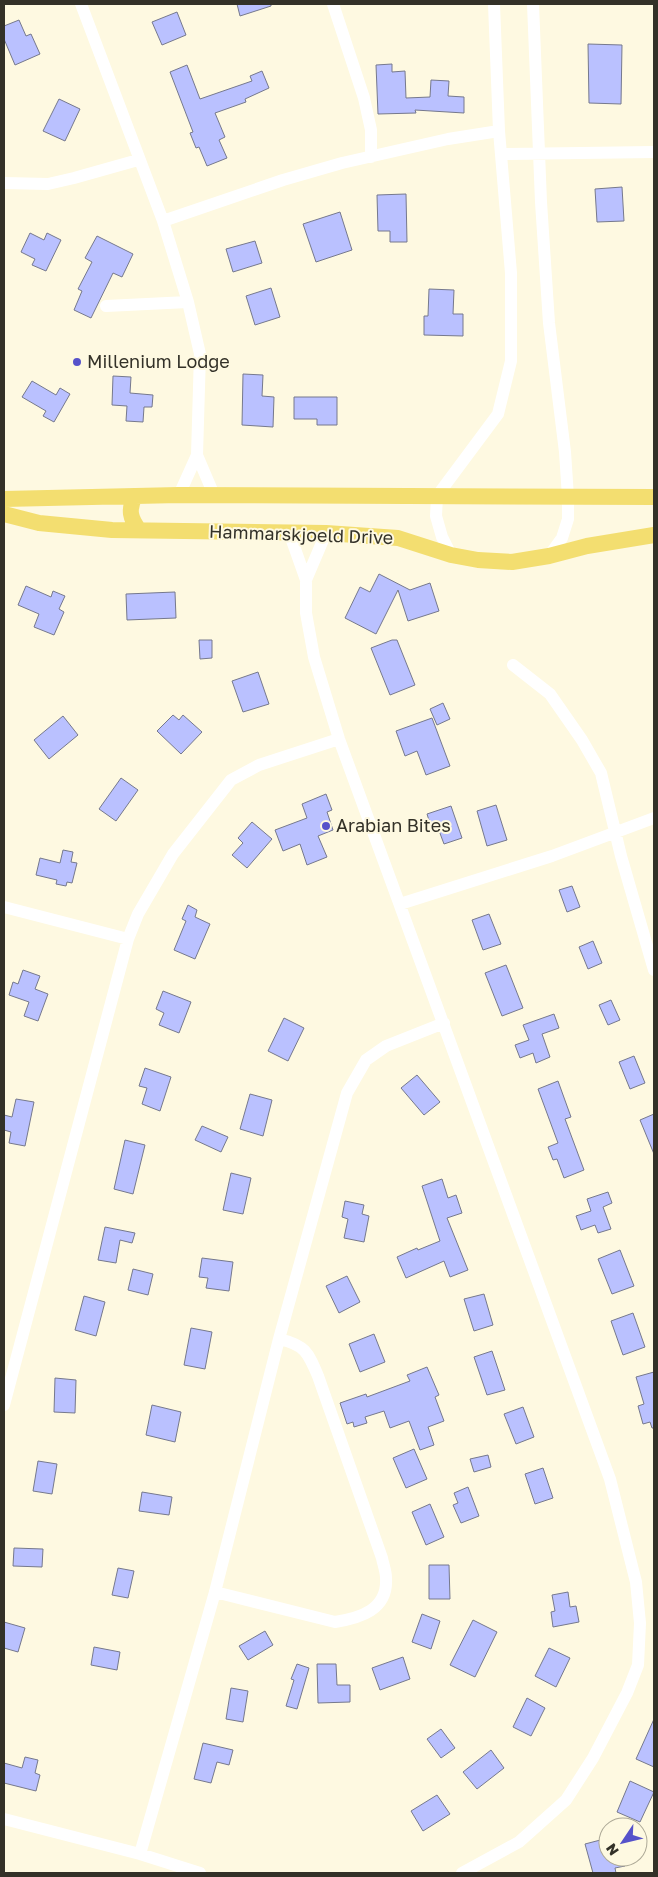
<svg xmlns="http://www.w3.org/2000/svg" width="658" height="1877" font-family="'Golos Text',sans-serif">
<rect width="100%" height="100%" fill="#fef9e1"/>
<!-- building -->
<path fill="#bac1ff" stroke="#76798d" d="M237 4H271V6L240 16Z
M177 12 186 35 162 45 152 22Z
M19 20 26 36 31 34 40 54 15 65 4 39V26Z
M588 44 622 45 621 104 589 103Z
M392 64V72L405 71 406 98 430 97 431 80 449 81 448 96 464 97V113L415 110 416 113 378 114 376 65Z
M187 65 200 99 252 81 250 76 262 71 269 88 245 99 246 102 215 113 225 137 219 140 227 158 207 166 199 147 196 148 190 133 193 132 170 72Z
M59 99 80 109 65 141 43 131Z
M622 187 624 221 597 222 595 189Z
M406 194 407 242H390V231H378L377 195Z
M340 212 352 250 316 262 303 224Z
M30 233 44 240 47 233 61 240 46 271 32 265 35 259 21 252Z
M97 236 133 254 122 277 113 273 91 318 74 310 82 291 78 289 92 262 85 258Z
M255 241 262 263 233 272 226 249Z
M271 288 280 317 255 325 246 296Z
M429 289 454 290 453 314H463V336L424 335V316H428Z
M243 374 263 375 262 396 274 397 273 427 242 425Z
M113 376 131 377 130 393 153 395 152 407H144L143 422 126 421 127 406 112 405Z
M32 381 56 395 60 388 70 394 54 422 43 416 46 411 22 397Z
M294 397H337V425H317V419H294Z
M379 574 410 590 430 583 439 611 408 621 398 590 376 634 345 618 360 587 370 592Z
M26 586 51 597 53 591 65 596 59 609 64 612 54 635 34 627 39 614 18 605Z
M175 592 176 618 127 620 126 594Z
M199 640H212V658L200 659Z
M392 640H397L415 685 390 695 371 648Z
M258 672 269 704 243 712 232 681Z
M443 703 450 719 437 725 430 709Z
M173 715 179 720 183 715 202 732 181 754 157 731Z
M63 716 78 735 49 759 34 740Z
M432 718 450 766 426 775 417 751 405 756 396 731Z
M121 778 138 790 116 821 99 809Z
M326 794 332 810 327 812 333 830 318 836 327 857 307 865 300 844 283 851 275 830 307 818 302 804Z
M496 805 507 840 487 846 477 811Z
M451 806 462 838 444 844 438 828 432 830 427 814Z
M252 822 272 839 247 868 232 855 243 843 238 838Z
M63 850 73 852 71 862 77 863 72 883 67 882 66 886 56 884 57 880 36 875 40 858 60 863Z
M572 886 580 907 567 912 559 890Z
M188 905 197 910 195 917 210 924 195 959 174 950 186 921 182 919Z
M489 914 501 944 483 950 472 920Z
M593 941 602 963 588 969 579 947Z
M506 965 523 1008 502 1016 485 973Z
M23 970 40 976 35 989 48 994 38 1021 24 1016 29 1002 9 995 13 982 18 984Z
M163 991 191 1002 179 1033 159 1025 164 1013 156 1009Z
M611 1000 620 1020 608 1025 599 1005Z
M554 1014 559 1028 542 1034 550 1057 536 1063 533 1053 520 1058 515 1045 529 1040 523 1025Z
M284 1018 304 1028 288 1061 268 1051Z
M634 1056 645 1083 630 1089 619 1062Z
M145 1068 171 1077 160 1111 142 1104 147 1088 139 1086Z
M417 1075 440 1102 424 1115 401 1088Z
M558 1081 571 1117 565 1119 584 1170 564 1178 557 1159 553 1160 548 1147 558 1143 538 1089Z
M250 1094 272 1100 263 1136 240 1129Z
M16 1099 34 1102 25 1146 9 1143 11 1132 4 1130V1115L12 1117Z
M654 1114V1154L640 1120Z
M202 1126 228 1137 221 1152 195 1140Z
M125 1140 145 1145 133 1194 114 1189Z
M231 1173 251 1178 243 1214 223 1210Z
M442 1179 448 1198 456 1195 462 1213 447 1218 468 1270 450 1277 444 1261 406 1278 397 1257 417 1248 418 1250 440 1241 422 1186Z
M608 1192 612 1203 603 1207 611 1229 598 1233 595 1225 581 1230 576 1216 591 1211 587 1199Z
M345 1201 364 1205 362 1214 369 1216 364 1242 344 1238 348 1219 342 1217Z
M105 1227 135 1233 132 1243 120 1240 116 1263 98 1260Z
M620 1250 634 1286 612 1294 598 1259Z
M202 1258 233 1262 229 1291 206 1288 208 1278 199 1277Z
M133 1269 153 1274 148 1295 128 1290Z
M347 1276 360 1302 339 1313 326 1286Z
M484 1294 493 1325 474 1331 464 1299Z
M84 1296 105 1302 96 1336 75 1330Z
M633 1313 645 1347 623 1355 611 1321Z
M191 1328 212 1332 205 1369 184 1365Z
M374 1334 385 1362 360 1372 349 1344Z
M492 1351 505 1390 487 1395 474 1357Z
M427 1367 439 1395 435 1397 444 1421 428 1427 434 1445 420 1450 409 1421 390 1428 384 1411 365 1417 367 1423 354 1427 353 1422 347 1424 340 1403 366 1394 367 1397 410 1381 407 1375Z
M654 1372V1428H652L650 1422 643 1424 638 1406 644 1404 636 1377Z
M55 1378 76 1380 75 1413 54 1412Z
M152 1405 181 1412 175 1442 146 1435Z
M523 1407 534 1437 516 1444 504 1414Z
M414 1449 427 1479 406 1488 393 1458Z
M488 1455 491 1467 474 1472 470 1459Z
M38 1461 57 1464 52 1494 33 1491Z
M543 1468 553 1498 535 1504 525 1474Z
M468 1487 479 1516 461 1523 453 1505 458 1503 454 1493Z
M142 1492 172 1497 169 1515 139 1511Z
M430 1504 444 1537 426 1545 412 1512Z
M14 1548 43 1549 42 1567 13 1566Z
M429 1565H449L450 1599H429Z
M118 1568 134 1571 128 1598 112 1595Z
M568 1592 570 1607 576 1606 579 1622 553 1627 551 1612 555 1611 552 1595Z
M422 1614 440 1621 431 1649 412 1642Z
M473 1620 497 1632 475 1677 450 1665Z
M4 1622 25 1628 18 1652 4 1648Z
M265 1631 273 1645 248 1660 239 1646Z
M94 1647 120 1652 117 1670 91 1665Z
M549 1648 570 1658 556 1687 535 1676Z
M403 1657 410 1679 380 1690 372 1668Z
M297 1664 309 1668 297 1709 286 1706 294 1680 291 1679Z
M317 1664H336L337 1685H350V1702L318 1703Z
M231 1688 248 1691 243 1722 226 1719Z
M527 1698 545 1708 531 1736 513 1727Z
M654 1719V1767L636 1759Z
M441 1729 455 1748 441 1758 427 1739Z
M203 1743 233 1750 229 1765 217 1762 211 1783 194 1779Z
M491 1750 504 1768 477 1789 463 1772Z
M25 1757 38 1760 35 1773 40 1775 36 1791 4 1783V1763L22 1768Z
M630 1781 654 1792 640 1822 617 1812Z
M437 1795 450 1814 423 1831 411 1811Z
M608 1838V1857H622L625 1866 615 1868 616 1873H593L585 1844Z"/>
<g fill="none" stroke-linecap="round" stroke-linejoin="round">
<!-- minor -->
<path stroke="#fff" stroke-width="12" d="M81 4 163 221 188 302 200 354 197 455 179 495
M333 4 364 98 371 130V157
M533 4 541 202 549 323 565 452 568 497V519L562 538 549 556
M502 154 654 152
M4 183 48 184 74 178 138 160
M163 221 283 180 342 163 448 139 499 131
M106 306 188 302
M197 455 214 495
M289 532 306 580V613L314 657 339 739 610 1479 636 1582 640 1623 638 1665 627 1693 593 1758 566 1800 519 1842 462 1873
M451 555 442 537 436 516 437 496 498 414 511 361V273L499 131 494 4
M306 580 326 533
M513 665 550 694 582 740 601 773 621 856 654 970
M400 904 552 856 654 818
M4 907 128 939
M4 1405 128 939 138 914 173 854 231 780 259 765 339 739
M215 1592 335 1622C360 1618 388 1610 386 1578 386 1571 383 1564 382 1558L318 1376C308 1352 305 1345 279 1339
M4 1819 140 1854 200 1873
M140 1854 215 1592 279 1339 347 1093 366 1060 386 1046 444 1023"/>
<!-- major -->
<path stroke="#f3de70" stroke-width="16" d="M135 496C128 510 130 518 139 530
M4 499 179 495 654 497
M4 514 39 523 112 530 326 533 398 538 451 555 478 560 512 562 549 556 587 546 654 535"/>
</g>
<!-- markers -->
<g fill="#5652ca" stroke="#fef9e1" stroke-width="2">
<circle cx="77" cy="362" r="5"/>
<circle cx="326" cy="826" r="5"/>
</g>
<g text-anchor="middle" stroke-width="4" stroke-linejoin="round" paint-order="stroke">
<!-- poi labels -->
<g font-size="18" fill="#333128" stroke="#fef9e1" text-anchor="start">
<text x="87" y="368">Millenium Lodge</text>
<text x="336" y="832">Arabian Bites</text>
</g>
<!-- street labels -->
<g font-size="18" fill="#333128" stroke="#fef9e1">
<text transform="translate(301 535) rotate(2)" y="6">Hammarskjoeld Drive</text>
</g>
</g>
<!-- border -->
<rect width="658" height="1877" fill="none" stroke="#333128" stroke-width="10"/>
<!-- north arrow -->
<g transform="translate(623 1842) rotate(235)"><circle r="24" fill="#fef9e1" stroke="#ada997"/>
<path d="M0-4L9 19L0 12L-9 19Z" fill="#5652ca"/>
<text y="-8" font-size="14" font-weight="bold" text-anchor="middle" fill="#333128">N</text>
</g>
</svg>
